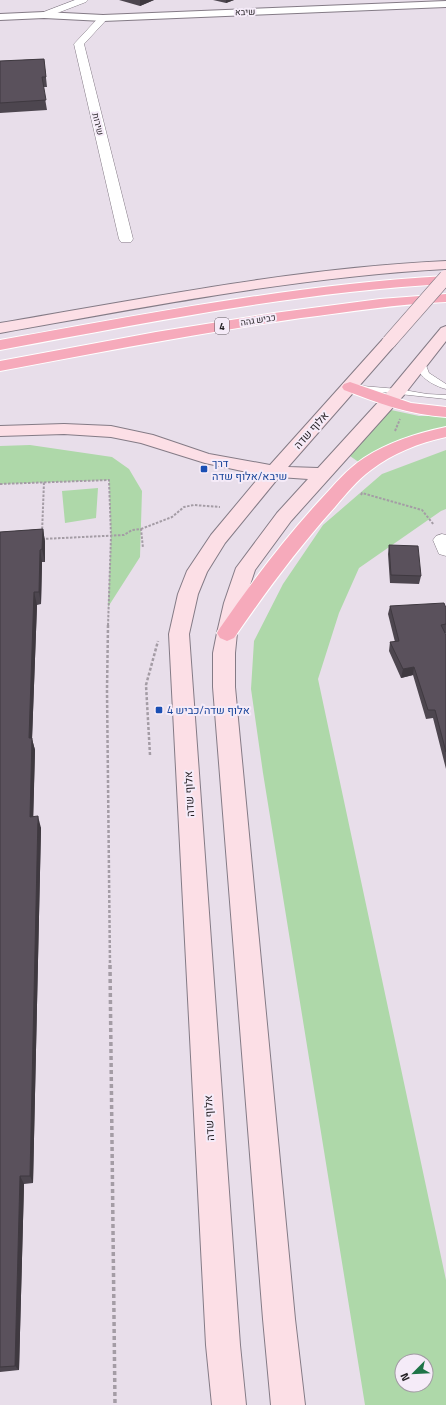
<svg xmlns="http://www.w3.org/2000/svg" width="446" height="1405" font-family="'Titillium Web',Heebo,sans-serif">
<rect width="100%" height="100%" fill="#e8deea"/>
<!-- green -->
<path fill="#aed8a9" fill-rule="evenodd" d="M391 410 419 416H446V428L360 463 350 456Z
M30 445 112 457 129 469 142 491 140 557 108 607 111 536 109 480 0 484V446Z
M446 450V509L441 511 359 568 339 613 318 679 446 1280V1405H365L263 773 251 689 254 641 283 584 323 525 382 474ZM402 1361H426V1385H402Z
M98 488 96 518 65 523 62 491Z"/>
<g fill="none" stroke-linecap="round" stroke-linejoin="round">
<!-- service casing -->
<g stroke="#847b86" stroke-width="1">
<path id="service" d="M418 360H424L429 373 446 384V389C434 386 413 375 418 360Z
M350 385 398 389 427 394 446 395V399L353 389H350L349 387Z"/>
</g>
<!-- minor casing -->
<g stroke="#847b86" stroke-width="1">
<path id="minor" d="M75 0H88L86 2 47 17H41L39 15 41 13Z
M103 15 108 18 84 44 133 239 131 242H121L119 239 74 44 100 16Z
M442 534 446 535V556L439 554 433 540 436 536Z"/>
</g>
<!-- tertiary casing -->
<g stroke="#847b86" stroke-width="2">
<path id="tertiary" d="M446 1V7L103 21 44 18 0 20V14L44 12 103 15Z"/>
</g>
<!-- secondary casing -->
<g stroke="#847b86" stroke-width="2">
<path id="secondary" d="M446 261V269C296 277 147 307 0 333V323C147 298 296 268 446 261Z
M446 326V341L404 395 291 521 255 570 244 603 237 633 235 653V687L295 1319 305 1405H271L263 1319 213 687V653L217 633 224 603 236 568 277 513 308 479 279 477 225 543 207 572 198 594 189 634 240 1345 246 1405H212L206 1345 169 634 178 594 187 571 211 535 261 475 205 463 141 443 111 437 64 434 0 436V426L64 424 111 426 153 435 209 454 270 465 383 339 389 337 395 339 397 342 395 345 288 467 318 468 392 387 441 328Z"/>
</g>
<!-- trunk casing -->
<g stroke="#fff" stroke-width="2">
<path id="trunk" d="M446 276V284C297 292 147 323 0 350V340C147 314 297 284 446 276Z
M446 294V302C397 304 350 312 301 318 200 333 100 352 0 371V361L156 332 274 313 380 299Z
M350 382 411 403 446 407V417C410 415 378 403 344 390L342 387 344 384Z
M446 427V437C419 443 393 453 371 470 357 480 346 494 335 507 298 548 265 593 234 638L227 641 220 638 217 633 220 628C251 583 284 539 322 498 335 484 347 469 364 458 389 442 417 433 446 427Z"/>
</g>
<!-- path-far2 -->
<path stroke="#a49ca5" stroke-width="2" stroke-dasharray="2.5 1.5" stroke-linecap="butt" d="M395 431 400 419
M0 484 109 480 111 536 108 626
M361 495 362 493 422 510 434 525
M141 529 172 517 184 507 194 505 220 507
M42 533 44 482
M42 539 124 535 132 530 141 529 143 548"/>
<!-- path-far1 -->
<path stroke="#a49ca5" stroke-width="2.5" stroke-dasharray="3 2" stroke-linecap="butt" d="M108 625 107 690 110 966
M150 755 146 685 158 641"/>
<!-- path -->
<path stroke="#a49ca5" stroke-width="3.5" stroke-dasharray="4 3" stroke-linecap="butt" d="M110 965 115 1405"/>
<!-- service -->
<use href="#service" fill="#fff" fill-rule="evenodd"/>
<!-- minor -->
<use href="#minor" fill="#fff" fill-rule="evenodd"/>
<!-- tertiary -->
<use href="#tertiary" fill="#fff" fill-rule="evenodd"/>
<!-- secondary -->
<use href="#secondary" fill="#fcdfe6" fill-rule="evenodd"/>
<!-- trunk -->
<use href="#trunk" fill="#f6aabb" fill-rule="evenodd"/>
<!-- secondary-bridge casing -->
<g stroke="#847b86" stroke-width="15" stroke-linecap="butt">
<path id="secondary-bridge" d="M389 342 446 277"/>
</g>
<!-- secondary-bridge -->
<use href="#secondary-bridge" stroke="#fcdfe6" stroke-width="14"/>
</g>
<!-- wall -->
<path fill="#4d464f" d="M119 0H154L140 6Z
M213 0H234L226 3Z
M44 59 47 87H43L47 110 0 113V61Z
M43 529 45 542V562H42L41 604 37 605 32 739 35 750 33 817 41 828 33 1183 24 1184 19 1370 0 1372V532Z
M389 545 421 576 419 584 390 583 388 554Z
M390 606 446 608V633H445L446 635V769L433 718 426 719 413 675 401 678 389 651 390 642H395L388 614Z"/>
<!-- shaded-wall -->
<path fill="#3f3940" d="M140 0H154L140 6Z
M226 0H234L226 3Z
M43 529 45 542V562L42 549Z
M40 550 42 562 41 604 39 592Z
M34 592 37 605 32 739 35 750 33 828 30 817 29 738Z
M414 667 413 675 401 678 403 669Z
M38 816 41 828 33 1183 30 1176Z
M20 1176 24 1184 19 1370 15 1366Z"/>
<!-- building -->
<path fill="#5a515c" stroke="#3f3940" d="M44 59 46 77H42L46 100 0 103V61Z
M43 529 42 549 40 550 39 592H34L29 738H32L30 817 38 816 30 1176H20L15 1366 0 1367V532Z
M389 545 418 546 421 576 391 575Z
M444 603 446 608V624L441 625 446 635V752L435 710H428L414 667 403 669 390 642 399 641 390 606Z"/>
<!-- markers -->
<g fill="#1a4fb4" stroke="#f5ebf8" stroke-width="1.5">
<rect x="200" y="465" width="8" height="8" rx="2"/>
<rect x="155" y="706" width="8" height="8" rx="2"/>
</g>
<g text-anchor="middle" stroke-width="4" stroke-linejoin="round" paint-order="stroke">
<!-- far-street labels -->
<g font-size="9" fill="#231f23" stroke="#f5ebf8">
<text transform="translate(245 12) rotate(-2)" y="3">שיבא</text>
<text transform="translate(98 124) rotate(76)" y="3">שירות</text>
<text transform="translate(258 320) rotate(-9)" y="3">כביש גהה</text>
</g>
<!-- shield labels -->
<rect fill="#f5ebf8" stroke="#625c63" stroke-width="1" x="215" y="318" width="14" height="16" rx="3"/>
<g font-size="10" font-weight="bold" fill="#231f23">
<text x="222" y="330">4</text>
</g>
<!-- street labels -->
<g font-size="11" fill="#231f23" stroke="#f5ebf8">
<text transform="translate(311 430) rotate(-48)" y="4">אלוף שדה</text>
<text transform="translate(189 794) rotate(-93)" y="4">אלוף שדה</text>
<text transform="translate(209 1118) rotate(-93)" y="4">אלוף שדה</text>
</g>
<!-- transit labels -->
<g font-size="11" fill="#164399" stroke="#f5ebf8" text-anchor="start">
<text x="212" y="467">דרך<tspan x="212" dy="13">שיבא/אלוף שדה</tspan></text>
<text x="167" y="714">אלוף שדה/כביש 4</text>
</g>
</g>
<!-- north arrow -->
<g transform="translate(414 1373) rotate(246)"><circle r="19" fill="#f5ebf8" stroke="#a199a3"/>
<path d="M0-3L7 15L0 10L-7 15Z" fill="#1e7447"/>
<text y="-6" font-size="11" font-weight="bold" text-anchor="middle" fill="#231f23">N</text>
</g>
</svg>
